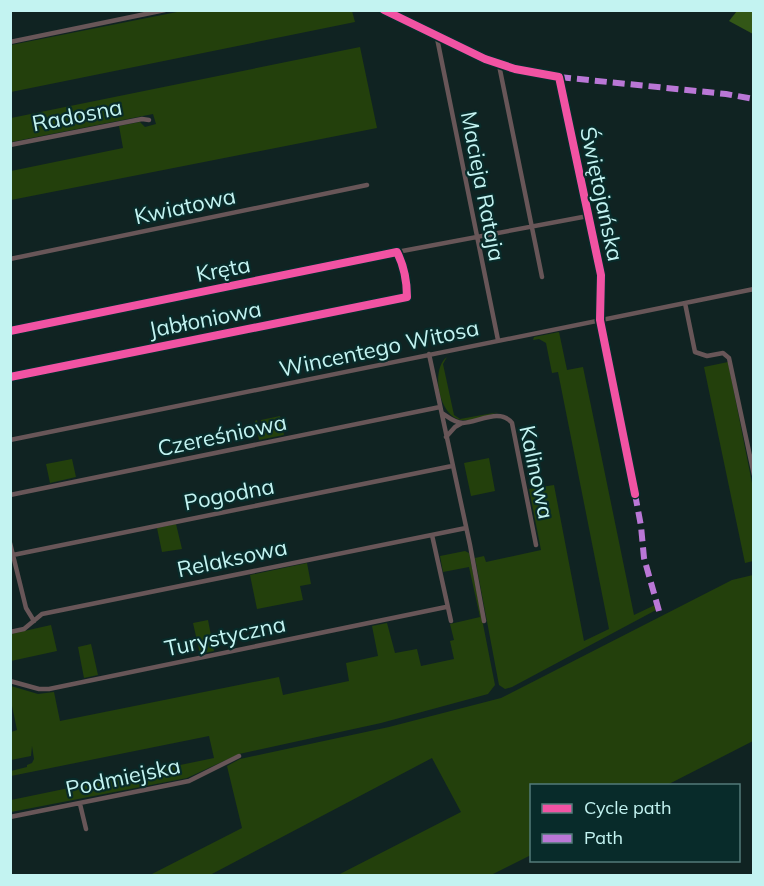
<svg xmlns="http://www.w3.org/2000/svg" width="764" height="886" font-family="Mulish,sans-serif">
<rect width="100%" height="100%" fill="#102322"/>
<!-- green -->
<path fill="#23400c" d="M182 11H352L355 22 11 92V45Z
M360 47 377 128 11 200V171L123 148 119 126 140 122 145 127 156 124 153 114 11 142V118Z
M559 332 567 370 583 367 634 615 655 605 656 610 512 687 505 689 499 685 475 558 484 556 486 562 541 550 529 489 554 485 584 641 609 629 558 372 552 373 546 343 539 339 533 340 534 337Z
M447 357 443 364 454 415 460 419 499 412C488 415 473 422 461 420 439 417 430 369 447 357Z
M728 362 753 488V561L745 563 704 367Z
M280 416 284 435 259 440 255 421 257 420 258 425H262L261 420Z
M489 458 495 491 471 496 464 463Z
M72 459 76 477 50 483 46 464Z
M176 524 182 549 162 552 157 528Z
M465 551 469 553 495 685 488 694 381 723 239 754 187 778 11 812V800L214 758 209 736 11 776V771L27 767V765L32 763 34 759 32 746 31 756 11 760V732L17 730 11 701V686L38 694 54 692 60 721 279 677 283 695 349 681 346 663 378 656 372 626 387 623 395 653 417 649 421 666 454 659 450 641 454 640 450 624 480 617 469 567 443 572 440 556Z
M307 563 311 584 300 586 303 600 257 609 250 575Z
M753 575V741L667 785 532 786 531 855 491 875H338L461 812 432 758 210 875H150L242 828 227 766 240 759 389 727 501 698 732 580Z
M208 620 214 651 200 654 193 623Z
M51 625 57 651 11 661V634Z
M91 644 98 675 84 678 78 647Z"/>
<!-- forest -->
<path fill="#335717" d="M737 11H753V34L729 21Z"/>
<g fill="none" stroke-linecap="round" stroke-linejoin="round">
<!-- minor -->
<path stroke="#685658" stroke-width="4.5" d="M384 10 485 59 515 69 559 77 601 275 600 320 635 494
M437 38 498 340
M10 42 165 10
M499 65 542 277
M10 145 142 119 149 120
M397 252 588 216
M10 259 367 185
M685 303 695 352 707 356 723 353 729 358 754 475
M10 331 397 252C404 266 407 282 407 297L10 377
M429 354 470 545 484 621
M442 413C448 417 455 423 463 423 479 422 500 408 512 423L536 545
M446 437 455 427 462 423
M10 440 754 289
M10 495 440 407
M432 535 451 621
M10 543 26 608 34 621
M13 555 452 466
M10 632 24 629 42 614 466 528
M10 681 39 689H49L446 607
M80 804 86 829
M10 817 189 781 239 756"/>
<!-- quiet -->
<path stroke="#ba77d6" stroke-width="6" stroke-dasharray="12 6" stroke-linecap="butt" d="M559 77 726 94 754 99
M635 494 641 526 644 558 659 611"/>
<!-- cycleway casing -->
<g stroke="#082b2a" stroke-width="11">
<path id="cycleway" d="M384 10 485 59 515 69 559 77 601 275 600 320 635 494
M10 331 397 252C404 266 407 282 407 297L10 377"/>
</g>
<!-- cycleway -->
<use href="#cycleway" stroke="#f153a3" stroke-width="8"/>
</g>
<g text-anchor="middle" stroke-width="4.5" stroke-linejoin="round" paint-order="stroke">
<!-- street labels -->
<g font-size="22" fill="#c3f3f1" stroke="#082b2a">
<text transform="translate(77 115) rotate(-11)" y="8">Radosna</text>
<text transform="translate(483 186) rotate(79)" y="8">Macieja Rataja</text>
<text transform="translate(602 194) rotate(78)" y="8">Świętojańska</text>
<text transform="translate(185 206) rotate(-12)" y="8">Kwiatowa</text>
<text transform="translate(223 269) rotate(-11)" y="8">Kręta</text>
<text transform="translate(205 319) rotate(-11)" y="8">Jabłoniowa</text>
<text transform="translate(379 348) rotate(-12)" y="8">Wincentego Witosa</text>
<text transform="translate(222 435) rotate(-12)" y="8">Czereśniowa</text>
<text transform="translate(537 472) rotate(78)" y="8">Kalinowa</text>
<text transform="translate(229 494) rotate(-11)" y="8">Pogodna</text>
<text transform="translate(232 558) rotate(-12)" y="8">Relaksowa</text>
<text transform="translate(225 636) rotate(-12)" y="8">Turystyczna</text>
<text transform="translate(123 777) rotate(-12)" y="8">Podmiejska</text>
</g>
</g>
<!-- border -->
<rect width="764" height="886" fill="none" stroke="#c3f3f1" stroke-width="24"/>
<!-- legend -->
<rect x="530" y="784" width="210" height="78" fill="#082b2a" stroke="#537b7a" stroke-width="1.5"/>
<rect x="542" y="804" width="30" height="9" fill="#f153a3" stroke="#537b7a" stroke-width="1.5"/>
<text x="584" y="814" font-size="18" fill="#c3f3f1">Cycle path</text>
<rect x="542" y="834" width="30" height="9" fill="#ba77d6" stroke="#537b7a" stroke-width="1.5"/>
<text x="584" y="844" font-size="18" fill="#c3f3f1">Path</text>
</svg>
